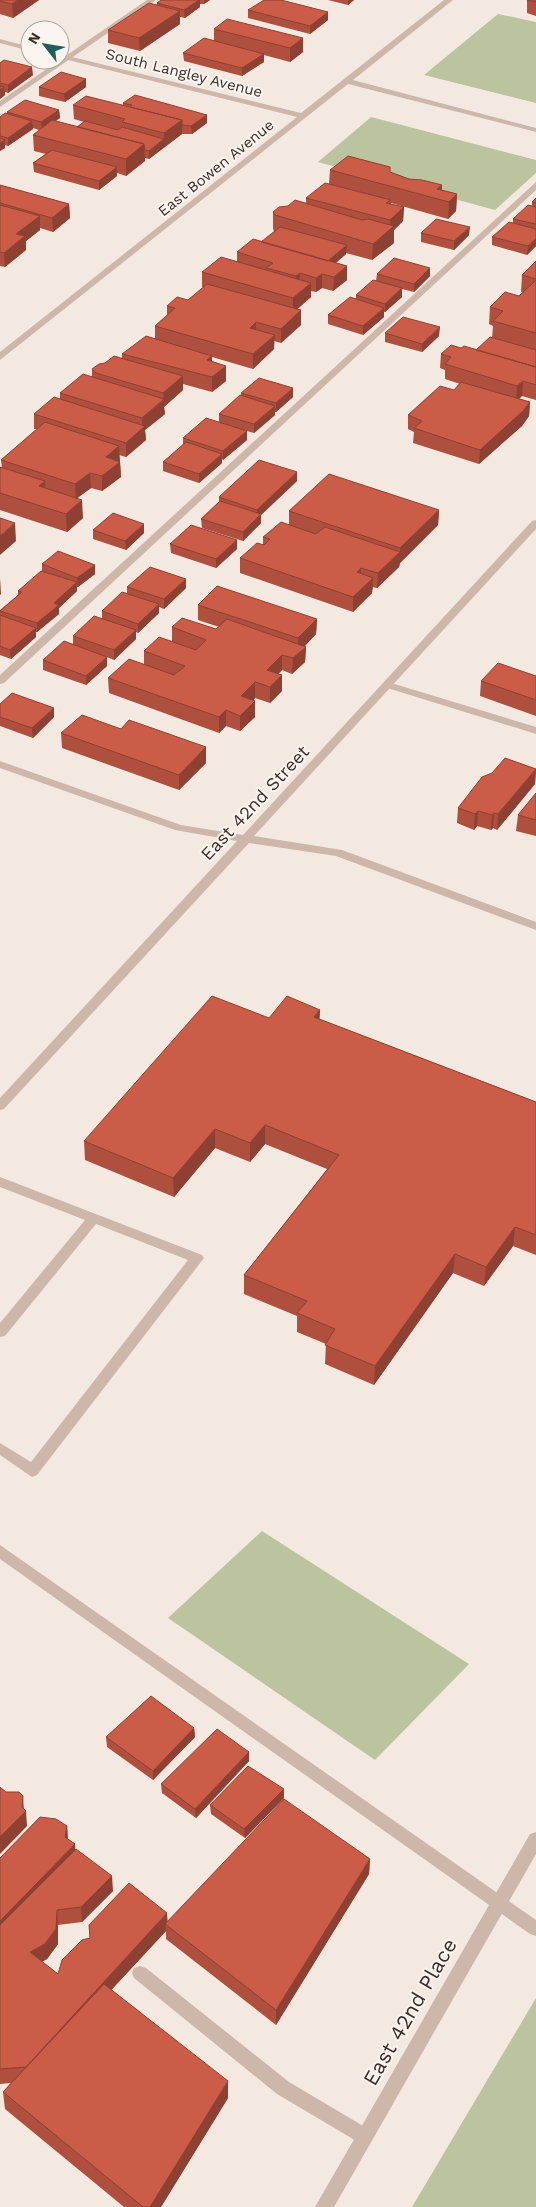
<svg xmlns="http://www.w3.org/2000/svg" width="536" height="2207" font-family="'Work Sans',sans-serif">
<rect width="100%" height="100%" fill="#f4e9e0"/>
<!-- green -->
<path fill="#bbc49e" d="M498 14 536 22V103L424 75Z
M371 117 536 160V173L495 210 318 162Z
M262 1531 469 1664 375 1760 168 1618Z
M536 1998V2207H412Z"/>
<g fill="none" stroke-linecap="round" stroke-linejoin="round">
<!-- lane -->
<path fill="#cdb7ab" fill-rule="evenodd" d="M147 0H156L0 107V101Z
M536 182V190L4 683 0 684V675Z
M388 682 536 727V734L384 687 383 685Z
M0 1177 202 1255 204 1258 37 1475 32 1477 0 1455V1443L31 1462 188 1260 96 1224 5 1336 0 1337V1323L85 1220 0 1187Z
M0 1545 536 1920V1936L530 1934 0 1559Z
M140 1966 146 1968 289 2082 370 2130 373 2136 370 2142 364 2144 358 2142 277 2094 134 1978 132 1973 134 1968Z"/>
<!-- street -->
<path fill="#cdb7ab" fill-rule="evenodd" d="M444 0H453L353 80 536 128V132L348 84 0 360V352L297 117 60 58V54L301 113Z
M0 39 30 47V51L0 43Z
M536 520V529L254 836 342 850 536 922V930L336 856 249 843 4 1109 0 1110V1098L237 841 175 830 0 768V761L181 825 243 835 532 521Z
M536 1832V1854L334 2207H315L530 1834Z"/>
</g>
<!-- wall -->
<path fill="#af4f3d" d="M0 0H39L13 18 0 14Z
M161 0H210L204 4H200V7L185 18 180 17V24L140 51 108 43V30L157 5V3Z
M328 0H354L348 5Z
M527 0H536V16L527 13Z
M248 10 328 12V20L310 34 248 18Z
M214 29 303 38V52L290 62 264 55V62L242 76 184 61 183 53 214 41Z
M0 63 33 75 8 93 5 92V95L0 99Z
M86 79V87L65 102 39 96V87Z
M123 103 207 115V123L192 134H182L149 159 145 158V161L126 176 117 173V176L99 190 34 172 33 163 46 154 34 151 33 135 39 130 33 128V129L8 146 5 145V148L0 151V117L7 114V112L59 110 60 118 55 121 77 127 84 122 74 119 73 105H123Z
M390 167V172L409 179 442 185V190L457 194 456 211 448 219 391 203V204L404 207 403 221 394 230V243L372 260 346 253V254L336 263 347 266V280L333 291 322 288 316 292 311 291V297L297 309 301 325 281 343 274 341V349L253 369 212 357V361L226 366V381L212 392 183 384V390L164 407 165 414 145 430 146 440 126 457 119 455V461L120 462 121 477 102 491 91 488 77 498 83 518 67 532 0 510V467L2 468 1 460 37 429H34V414L60 399V393L92 377V369L105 363 122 358V354L155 339V326L167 315V306L188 300 204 287H202V272L237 262V252L261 242 274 232 273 228V212L306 204V198L329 184 330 170Z
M0 185 69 204 70 218 53 232 40 228V230L26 241V250L5 267 0 266Z
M536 198V246L527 255 492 245V237L513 223V219L532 206V202Z
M421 233 469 235 454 250 421 242Z
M536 261V400L522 396 519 399 530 402 529 416 522 426 479 464 413 443 414 432 408 429V415L454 390 460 384 445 379V370L440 368 441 354 461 348 476 350 492 338 493 326 489 324 490 307 519 296 523 293 521 292 522 275Z
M430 268V276L414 292 402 289V297L385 312H384V317L363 335 328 324V315L356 299V295L376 281 377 274Z
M385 333 439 336 422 352 385 342Z
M241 393 293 397 276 412H275V415L254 433 247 431V440L223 460 222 459V463L199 483 163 471V462L183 445V438L219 422V414L241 396Z
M297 481 261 515V523L243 541 202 528 201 519 219 502V497Z
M439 510 438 525 400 563 399 567 377 588 373 587 372 593 353 612 240 573V558L263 545V537L289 525V511Z
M93 530 144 533 126 550 93 539Z
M237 540V549L216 568 171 553 170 544Z
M42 564 95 565V574L78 587H77V591L59 608V614L37 632H36V637L11 659 0 655V610L18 595V591L42 571Z
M186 579V588L164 609 159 607V613L138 633 136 632V639L114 660 107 657V666L86 685 43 670V660L73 645V636L102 618V611L127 594V587Z
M198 605 317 619 316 634 305 646 306 647 305 662 292 674 282 670 278 674 282 675V691L270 703 255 698 253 701 255 717 240 731 226 726 219 733 109 693 108 678 144 665V651L172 642V627L216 629 219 627 198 620Z
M536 676V716L480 696 481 681Z
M0 704 54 708V717L33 738 0 726Z
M121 729 206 747V763L179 790 62 748 61 733Z
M536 769 535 784 497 830 493 828 491 830 477 826 474 830 457 823 458 808Z
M536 793V836L516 831 518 815Z
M320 1010 319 1019 536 1102V1255L513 1246 484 1286 453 1273 374 1385 325 1364 326 1344 297 1332V1316L244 1294V1275L327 1169 265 1144 250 1162 215 1148 174 1197 85 1160 84 1141 269 1018Z
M194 1728 195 1737 153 1780 107 1747 106 1737Z
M249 1752V1761L196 1818 162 1793 161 1784Z
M284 1798 245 1838 211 1814 210 1805Z
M67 1826 68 1839 75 1849 113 1891 82 1922 58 1925V1944L47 1959 42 1962 58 1974 90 1938 89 1925 168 1922 370 1859 369 1874 276 2025 166 1939V1931L111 1990 228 2098 161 2207H124L5 2109 3 2092 11 2083 0 2084V1858Z"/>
<!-- shaded-wall -->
<path fill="#8e4032" d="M18 0H39L13 18 12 4Z
M199 0H200V7L185 18 184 10Z
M204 0H210L204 4Z
M348 0H354L348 5Z
M180 11V24L140 51 139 38Z
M328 12V20L310 34V26Z
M303 38V52L290 62V48Z
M264 54V62L242 76V68Z
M32 67 33 75 8 93V85Z
M86 79V87L65 102 64 94Z
M4 87 5 95 0 99V90Z
M59 110 60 118 42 130 41 122Z
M207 115V123L192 134 191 126Z
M182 120V134L149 159V151L164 139V133Z
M32 121 33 129 8 146V138Z
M5 140V148L0 151V143Z
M144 144 145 161 126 176V159Z
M117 167V176L99 190V181Z
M442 185 441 200 437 189Z
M457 194 456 211 448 219 449 202Z
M69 204 70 218 53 232 52 218Z
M404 207 403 221 394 230V243L372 260 373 244 390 229V220Z
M40 216V230L26 241V250L5 267 4 253 16 234Z
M470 227 469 235 454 250V241Z
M536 239V246L527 255 528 246Z
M347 245 346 254 327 270V262Z
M347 266V280L333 291 334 277Z
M430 268V276L414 292V284Z
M300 273 299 287 295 291 296 276Z
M322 274V288L316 292V278Z
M311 283V297L293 313V298Z
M402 288V297L385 312V304Z
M384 308V317L363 335V326Z
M301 310V325L281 343V329Z
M256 322V336L250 328Z
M440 327 439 336 422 352V344Z
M275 335 274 349 253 369V354Z
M212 356V371L207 360Z
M226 366V381L212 392V377Z
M183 376V390L164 407 165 414 145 430 146 440 126 457V443L142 428V418L164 400 163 393Z
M523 381 522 396 516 401 517 386Z
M293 388V397L276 412V403Z
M530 402 529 416 522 426 479 464 480 450Z
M275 406V415L254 433V424Z
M247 431V440L223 460V451Z
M119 446 120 461 107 472 106 457Z
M222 454V463L199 483V474Z
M120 462 121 477 102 491V476Z
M297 472V481L261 515V523L243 541V532L257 518V510Z
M90 473 91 488 76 499 75 484Z
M45 481 46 499 39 486Z
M82 500 83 518 67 532 66 514Z
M439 510 438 525 400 563 399 567 377 588 378 573 400 552V548Z
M15 523 16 541 0 555V536Z
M144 524V533L126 550 125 541Z
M237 540V549L216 568V559Z
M95 565V574L78 587 77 578Z
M361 568V583L357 572Z
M0 578 1 594 0 595Z
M373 578 372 593 353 612V597Z
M186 579V588L164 609V599Z
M77 582V591L59 608V614L37 632V623L54 603Z
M159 604V613L138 633V624Z
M317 619 316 634 298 653V638Z
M36 628V637L11 659 10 650Z
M136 630V639L114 660V650Z
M306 647 305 662 292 674 293 658Z
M282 655V670L267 685V670Z
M107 657V666L86 685V676Z
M282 675V691L270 703V687Z
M255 682V698L241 712V696Z
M255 701V717L240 731V716Z
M54 708V717L33 738 32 728Z
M226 710V726L219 733V717Z
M206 747V763L179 790V775Z
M536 769 535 784 497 830 498 814Z
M478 811 477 826 474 830 475 814Z
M494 813 493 828 491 830 492 815Z
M320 1010 319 1029 314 1017Z
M265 1125V1144L250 1162V1143Z
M215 1129V1148L174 1197 173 1178Z
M515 1227 513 1246 484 1286 486 1267Z
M455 1254 453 1273 374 1385 375 1366Z
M194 1728 195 1737 153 1780V1771Z
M249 1752V1761L196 1818 195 1809Z
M284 1789V1798L245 1838 244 1829Z
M23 1796 24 1812 26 1811 27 1826 0 1854V1837L22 1807Z
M67 1826 68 1842 65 1837Z
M75 1844 76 1860 0 1937V1921Z
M370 1859 369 1874 276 2025V2010Z
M112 1876 113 1891 82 1922 81 1907Z
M57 1910 58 1925V1944L47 1959 32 1967 30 1952Z
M167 1913 168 1927 165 1924 166 1931 27 2081 26 2067Z
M228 2081V2098L161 2207H150Z"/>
<!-- building -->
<path fill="#cb5c47" stroke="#8e4032" d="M0 0H18L12 4 0 1Z
M161 0H199L184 10 157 3Z
M264 0H281L328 12 310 26 248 10Z
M527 0H536V2Z
M149 3 180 11 139 38 108 30Z
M227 19 303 38 290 48 214 29Z
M204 38 264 54 242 68 183 53Z
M4 60 32 67 8 85 0 83V63Z
M61 72 86 79 64 94 39 87Z
M0 86 4 87 0 90Z
M135 95 207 115 191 126 182 125V120L130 107 132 105 123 103Z
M86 96 182 120 164 133 122 122 125 119 73 105Z
M25 100 59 110 41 122 7 112Z
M5 113 32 121 8 138 0 136V117Z
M52 120 144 144 126 159 33 135Z
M85 121 118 130 122 127 164 139 149 151 145 150 144 144 77 127Z
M0 138 5 140 0 143Z
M52 150 117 167 99 181 33 163Z
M348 156 390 167V172L409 179 422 180 442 185 437 189 457 194 449 202 330 170Z
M325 183 391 200 386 203 404 207 390 220 306 198Z
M0 185 69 204 52 218 0 203Z
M536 198V203L532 202Z
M295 200 362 220 368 219 394 226 373 244 275 215 273 212 279 207 288 206Z
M0 205 40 216 16 234 25 236 4 253 0 252Z
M528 205 536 207V224L513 219Z
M436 219 470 227 454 241 421 233Z
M509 222 536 229V239L528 246 492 237Z
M280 227 347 245 328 261 261 242Z
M253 239 347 266 334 277 322 274 316 278 300 273 296 276 266 268 273 263 237 252Z
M221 257 311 283 293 298 202 272Z
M394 258 430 268 414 284 377 274Z
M536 261V279L522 275Z
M373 280 402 288 385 304 356 295Z
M536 280V333L493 321 503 311 490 307 505 292 519 296Z
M207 284 301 310 281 329 256 322 250 328 275 335 253 354 155 326 175 308 167 306 177 297 188 300Z
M350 297 384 308 363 326 328 315Z
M403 317 440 327 422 344 385 333Z
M146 336 212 356 207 360 226 366 212 377 122 354Z
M490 337 536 350V367L476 350Z
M451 345 461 348 464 346 536 367V385L523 381 517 386 445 364 451 357 441 354Z
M114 356 183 376 163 393 96 373 92 369 99 364 105 363Z
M83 374 164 399 142 418 60 393Z
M259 378 293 388 276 403 241 393Z
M461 382 530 402 523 411 480 450 414 428 422 421 408 415 440 386 454 390Z
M240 395 275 406 254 424 219 414Z
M54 397 145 426 126 443 34 414Z
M206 418 247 431 223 451 183 438Z
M45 422 119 446 106 457 120 462 102 476 90 473 75 484 1 460Z
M186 442 222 454 199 474 163 462Z
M259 460 297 472 257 510 219 497Z
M0 467 45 481 39 486 82 500 66 514 0 493Z
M329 474 439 510 400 548 289 511Z
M220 501 261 514 243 532 201 519Z
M113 513 144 524 125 541 93 530Z
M0 518 15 523 0 536Z
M281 522 316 534 325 527 400 552 378 573 361 568 357 572 373 578 353 597 240 558 257 543 264 545 270 539 263 537Z
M191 525 237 540 216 559 170 544Z
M58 551 95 565 77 578 42 564Z
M150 567 186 579 164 599 127 587Z
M41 571 77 582 54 603 59 605 37 623 0 611 22 592 18 591Z
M217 586 317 619 298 638 198 605Z
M122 592 159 604 138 624 102 611Z
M0 615 36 628 10 650 0 646Z
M94 616 136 630 114 650 73 636Z
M182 618 216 629 227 619 306 647 293 658 282 655 267 670 282 675 270 687 255 682 241 696 255 701 240 716 226 710 219 717 108 678 129 659 174 675 185 666 144 651 159 637 196 650 206 640 172 627Z
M64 641 107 657 86 676 43 660Z
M498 663 536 676V700L481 681Z
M12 693 54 708 32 728 0 717V704Z
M82 715 121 729 129 720 206 747 179 775 61 733Z
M505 758 536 769 498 814 494 813 492 815 478 811 475 814 458 808 482 777 492 773Z
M536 793V820L518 815Z
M212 996 269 1018 287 996 320 1010 314 1017 536 1102V1235L515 1227 486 1267 455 1254 375 1366 325 1345 335 1329 297 1313 307 1301 244 1275 339 1155 265 1125 250 1143 215 1129 173 1178 84 1141Z
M151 1696 194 1728 153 1771 106 1737Z
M217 1729 249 1752 195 1809 161 1784Z
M248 1766 284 1789 244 1829 210 1805Z
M0 1787 6 1792H19L23 1796 22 1807 26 1811 0 1837Z
M284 1799 370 1859 276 2010 165 1924Z
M40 1817 56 1819 67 1826 65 1837 75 1844 0 1921V1858Z
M76 1849 112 1876 81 1907 57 1910 56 1929 45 1944 30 1952 58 1974 62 1960 82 1940 90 1938 89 1925 129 1883 167 1913 26 2067 0 2069V1925Z
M104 1984 228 2081 150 2207H143L3 2092Z"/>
<g text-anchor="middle" stroke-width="4" stroke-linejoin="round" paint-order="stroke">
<!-- far-street labels -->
<g font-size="15" fill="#3b2e2a" stroke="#fbf3ed">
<text transform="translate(184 73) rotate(14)" y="5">South Langley Avenue</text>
<text transform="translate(216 168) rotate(-39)" y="5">East Bowen Avenue</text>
</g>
<!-- street labels -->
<g font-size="18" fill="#3b2e2a" stroke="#fbf3ed">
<text transform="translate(255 803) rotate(-47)" y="6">East 42nd Street</text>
</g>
<!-- near-street labels -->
<g font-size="21" fill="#3b2e2a" stroke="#fbf3ed">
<text transform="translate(410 2012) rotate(-60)" y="7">East 42nd Place</text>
</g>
</g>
<!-- north arrow -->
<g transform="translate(45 45) rotate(301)"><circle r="24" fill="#fbf3ed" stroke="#aea49f"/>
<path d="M0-4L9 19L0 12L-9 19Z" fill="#1d5f5d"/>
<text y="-8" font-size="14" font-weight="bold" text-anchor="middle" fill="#3b2e2a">N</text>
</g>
</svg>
